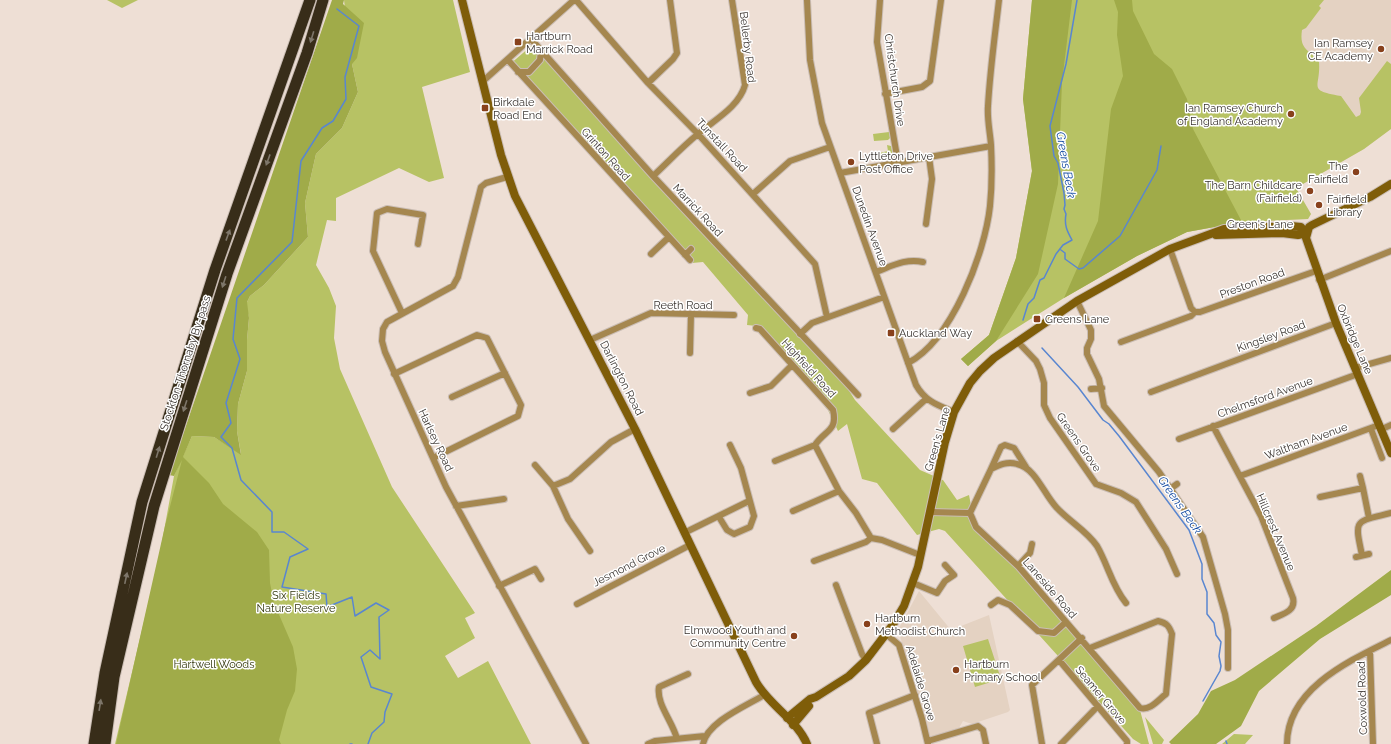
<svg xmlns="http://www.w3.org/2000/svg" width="1391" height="744" font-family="Raleway,sans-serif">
<rect width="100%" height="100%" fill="#eedfd5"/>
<!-- education -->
<path fill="#e4d2c2" d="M1268 0H1391V129L1364 149 1296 188 1311 214 1308 219 1242 222Z
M919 591 951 630 989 615 1010 710 1008 712 972 724 963 721 959 728 930 738 927 722 898 630Z"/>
<!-- green -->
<path fill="#b7c264" d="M107 0H138L122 8Z
M344 0H453L470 72 422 87 444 178 429 182 399 168 336 198V221L327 220 316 265 329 288 336 306 334 338 340 369 392 487 475 613 465 618 475 638 445 656 458 678 488 661 531 744H115L159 558 174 476 192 436 214 437 241 454 237 431 238 404 247 371V340L249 318 246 304 250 296 264 285 308 237 305 203 316 154 342 128 358 92 352 64Z
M1032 0H1324L1319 6 1321 8 1306 28 1302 30C1299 50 1309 49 1319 62 1321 88 1306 90 1341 96L1356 117 1360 115 1361 112 1359 98 1387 61 1391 64V129L1364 149 1296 188 1311 214 1308 219 1242 222 1187 232 1137 256 1064 298 996 341 968 366 961 359 989 335 1016 258 1032 171 1023 99Z
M537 41 848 389 855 400 920 470 943 480 957 500 969 495 974 521 1019 567 1140 710 1149 744H1141L1133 739 945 531 939 529 917 535 877 483 862 479 847 424 838 431 828 410 757 326 747 325 748 315 703 262 692 263 509 65Z
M889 132 890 138 888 140 874 141 873 134Z
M887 145 891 146 893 156 876 159 875 154 888 151Z
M988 639 1001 679 975 687 963 646Z
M1145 717 1164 740 1162 744H1153Z
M1234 734 1253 735 1245 744H1222Z"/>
<!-- forest -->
<path fill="#a0ab49" d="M332 0H344L343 4 364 23 357 58 352 64 358 92 342 128 316 154 305 203 308 237 264 285 250 296 247 302 249 318 247 340V371L238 404 237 431 241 455 214 437 192 436 183 457 209 483 223 504 257 532 269 550 270 583 274 603 293 647 297 669 295 691 287 710 279 740 281 744H116L165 526 182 460 174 476 169 475Z
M1032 0H1072L1062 82 1058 184 1038 274 996 341 968 366 961 359 989 335 1016 258 1032 171 1023 99Z
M1114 0H1132L1133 11 1154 54 1172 69 1187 99 1193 129 1242 222 1187 232 1137 256 1064 298 1098 221 1111 109 1123 76 1117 35 1118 12Z
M1391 570V595L1320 639 1259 691 1241 726 1216 744H1171L1169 742 1198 714 1211 691 1235 680 1316 626Z"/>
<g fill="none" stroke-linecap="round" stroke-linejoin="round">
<!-- stream -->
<path stroke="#5986d0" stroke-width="1.5" d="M337 9 359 26 345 77 346 99 333 121 322 128 301 161 292 242 237 298 233 339 240 359 226 403 231 423 221 437 232 448 241 480 272 512V532H284L308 549 290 557 282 587 326 594 327 607 352 597 355 616 376 603 389 610 379 617 380 659 370 650 361 657 371 687 392 694 385 712 384 722 372 733 368 744
M1061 250 1065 253V259L1079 269 1083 268 1120 236 1157 170 1161 146
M1023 320 1028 304 1034 298 1040 280 1044 278 1056 254 1063 245 1072 240C1067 231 1064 225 1066 214L1064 209 1065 205 1064 193 1058 163 1054 156 1050 126 1066 64 1077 0
M1042 348 1078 387 1103 420 1109 424 1119 436 1189 530 1202 564V579L1207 592V614L1214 623 1216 635 1221 642 1219 656 1221 666 1220 671 1203 701
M1226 741 1227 744
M350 744H352"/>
<!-- street casing -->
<g stroke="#cabdb4" stroke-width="8">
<path id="street" d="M576 0 648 83 698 134 815 264 827 317
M807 0 810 60 822 123 916 385C925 401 937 405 954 412
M880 0 877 42 898 162
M531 39 653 176 858 395
M508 60 690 260
M518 72H529L540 60 541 50
M482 82 574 0
M648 83 673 59 677 53 670 0
M885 94 922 87 930 81 941 0
M840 173 991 146
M653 176C668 162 682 147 698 134 714 120 739 107 745 85L732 0
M507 177 486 183 481 187 458 277 453 286 387 322 383 329 382 341 385 352 446 487 586 744
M753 194 790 161 830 147
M926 224 932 179 929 157
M1170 249 1191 308 1195 312
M651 254 669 237
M685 255 691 249
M876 272C892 266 906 258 923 262
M1319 280 1391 251
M1077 301 1091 330V339L1087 348V354L1099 379 1104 406 1159 472 1203 537 1225 614 1228 630V668
M402 313 373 251 377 213 387 209 423 215 418 244
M756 328 760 329 833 410C838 431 825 430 815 445
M800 334 812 323 884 297
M590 340 651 313 734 315
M1017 341 1036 361 1040 369 1044 383V405L1050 418 1096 484 1121 493 1136 502 1166 549 1177 574
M1121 342 1191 316 1195 312H1200L1316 271
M690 353 691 314
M908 363C952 340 985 253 990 206 992 186 992 165 991 145 990 132 987 119 988 106 990 70 995 35 999 0
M1355 368 1391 358
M394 374 477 335 487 338 521 405 518 416 433 458
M1091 389 1102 388
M1151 392 1336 323
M750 393 771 386 792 365
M452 397 505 373
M1213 426 1261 516 1293 598C1296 611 1283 614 1274 618
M893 429 926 399
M1371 429 1382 458
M1382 429 1391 425
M1179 439 1358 374
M815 445 839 491 856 513 871 538 882 540 920 555
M775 461 815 445
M535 465 553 486
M991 469 1001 447 1005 445 1014 448 1026 467
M1240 476 1379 425
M1360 476 1363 488
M1170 489 1177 484
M1320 497 1363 488 1369 518
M456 506 504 499
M793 511 839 491
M930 512 970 513 976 527 1018 566 1140 708C1150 711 1158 700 1166 694L1172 634C1169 626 1167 623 1158 621L1090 648
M970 513 991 469C999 465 1007 461 1017 464 1036 468 1044 495 1057 508 1070 522 1087 531 1097 546 1108 565 1112 586 1126 603
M719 517 727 530 734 534 750 527 754 516 741 468 730 445
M684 533 749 501
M590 551 568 519 553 486 570 479 611 442 635 429
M1362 555C1354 518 1355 522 1391 513
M1356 557 1369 554
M814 561 866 542 871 538
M1018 566 1030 553 1032 544
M913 583 937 593 945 581 954 575 945 565
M836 585 862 654 866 660
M499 586 535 569 541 579
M577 604 690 545
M991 605 998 600 1010 605 1038 631 1054 633 1066 622
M886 634 899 645 922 719 928 744
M1370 651 1373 744
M1059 660 1127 741V744
M677 739C673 722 656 704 659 687L688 674
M928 741 978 726 983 730 986 744
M648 744 655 741 705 736
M703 744C707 722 746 706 764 695
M877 744 869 713 915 695
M1042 744 1032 685 1082 638
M1061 744 1098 706
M1287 744C1287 689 1349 661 1391 640"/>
</g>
<!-- secondary casing -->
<g stroke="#cabdb4" stroke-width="10">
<path id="secondary" d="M462 0 501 155 515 196 635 429 756 682C769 705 797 720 807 744
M1391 184 1370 197 1312 225 1309 227 1306 238 1336 323 1391 453
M1216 235 1282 233 1298 235 1306 233
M787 718 810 699 816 697 849 676 866 660 892 626 904 606 918 567 945 442 954 412 970 383 980 371 994 358 1077 301 1170 249 1224 229 1291 226 1301 227 1306 233
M793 725 809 706"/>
</g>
<!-- highway casing -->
<g stroke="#cabdb4" stroke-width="13">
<path id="highway" d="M94 744 105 673 142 502 215 270 310 0
M105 744 114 677 154 506 227 274 307 53 323 0"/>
</g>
<!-- street -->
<use href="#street" stroke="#a5874f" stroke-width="6"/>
<!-- secondary -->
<use href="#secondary" stroke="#7f5d09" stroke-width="8"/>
<!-- highway -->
<use href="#highway" stroke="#382d19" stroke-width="11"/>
</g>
<!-- one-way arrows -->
<defs><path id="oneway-solid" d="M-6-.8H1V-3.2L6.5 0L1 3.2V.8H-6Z"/></defs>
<g fill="#7e766a">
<use href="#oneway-solid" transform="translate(312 37) rotate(107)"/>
<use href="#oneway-solid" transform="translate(268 160) rotate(110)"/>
<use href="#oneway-solid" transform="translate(228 235) rotate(-70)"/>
<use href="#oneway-solid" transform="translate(224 282) rotate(108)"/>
<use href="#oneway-solid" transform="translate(185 406) rotate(108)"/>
<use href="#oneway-solid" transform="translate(158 452) rotate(-73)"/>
<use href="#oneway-solid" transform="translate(126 578) rotate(-78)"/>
<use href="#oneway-solid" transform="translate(100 705) rotate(-81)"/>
</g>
<!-- markers -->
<g fill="#88411c" stroke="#fff" stroke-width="1.5">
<rect x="514" y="38" width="8" height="8" rx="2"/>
<circle cx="1381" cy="49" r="4"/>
<rect x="481" y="104" width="8" height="8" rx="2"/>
<circle cx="1291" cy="114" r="4"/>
<circle cx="851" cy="162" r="4"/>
<circle cx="1356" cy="172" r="4"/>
<circle cx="1310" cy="191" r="4"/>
<circle cx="1319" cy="205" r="4"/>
<rect x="1033" y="315" width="8" height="8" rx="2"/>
<rect x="887" y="329" width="8" height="8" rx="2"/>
<circle cx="867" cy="624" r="4"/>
<circle cx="794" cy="636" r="4"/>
<circle cx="956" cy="670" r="4"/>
</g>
<g text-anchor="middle" stroke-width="3" stroke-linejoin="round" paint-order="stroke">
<!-- poi labels -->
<g font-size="11" fill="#39332f" stroke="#fff" text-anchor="start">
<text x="526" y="40">Hartburn<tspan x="526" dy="13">Marrick Road</tspan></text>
<text x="1373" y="47" text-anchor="end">Ian Ramsey<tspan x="1373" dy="13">CE Academy</tspan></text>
<text x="493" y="106">Birkdale<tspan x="493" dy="13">Road End</tspan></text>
<text x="1283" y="112" text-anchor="end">Ian Ramsey Church<tspan x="1283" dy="13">of England Academy</tspan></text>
<text x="859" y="160">Lyttleton Drive<tspan x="859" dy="13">Post Office</tspan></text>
<text x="1348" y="170" text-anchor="end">The<tspan x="1348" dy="13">Fairfield</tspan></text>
<text x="1302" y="189" text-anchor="end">The Barn Childcare<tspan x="1302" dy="13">(Fairfield)</tspan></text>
<text x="1327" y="203">Fairfield<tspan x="1327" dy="13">Library</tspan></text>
<text x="1045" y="323">Greens Lane</text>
<text x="899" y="337">Auckland Way</text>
<text x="875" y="622">Hartburn<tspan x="875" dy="13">Methodist Church</tspan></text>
<text x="786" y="634" text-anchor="end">Elmwood Youth and<tspan x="786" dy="13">Community Centre</tspan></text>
<text x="964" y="668">Hartburn<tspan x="964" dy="13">Primary School</tspan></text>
</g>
<!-- street labels -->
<g font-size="11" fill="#39332f" stroke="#fff">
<text transform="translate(748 47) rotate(83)" y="4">Bellerby Road</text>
<text transform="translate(895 80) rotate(82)" y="4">Christchurch Drive</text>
<text transform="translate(722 145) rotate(47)" y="4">Tunstall Road</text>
<text transform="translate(606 154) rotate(48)" y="4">Grinton Road</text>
<text transform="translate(698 210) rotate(47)" y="4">Marrick Road</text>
<text x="1260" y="228">Green's Lane</text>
<text transform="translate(870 226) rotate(70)" y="4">Dunedin Avenue</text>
<text transform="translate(1252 283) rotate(-20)" y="4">Preston Road</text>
<text x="683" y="309">Reeth Road</text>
<text transform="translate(1271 336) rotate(-20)" y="4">Kingsley Road</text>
<text transform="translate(1355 339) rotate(67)" y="4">Oxbridge Lane</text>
<text transform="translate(185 363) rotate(-72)" y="4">Stockton-Thornaby By-pass</text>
<text transform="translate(809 368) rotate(48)" y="4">Highfield Road</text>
<text transform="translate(622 378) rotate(63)" y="4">Darlington Road</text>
<text transform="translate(1265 397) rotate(-20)" y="4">Chelmsford Avenue</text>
<text transform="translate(937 439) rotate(-74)" y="4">Green's Lane</text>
<text transform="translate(436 440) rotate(65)" y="4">Harlsey Road</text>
<text transform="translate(1306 441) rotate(-20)" y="4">Waltham Avenue</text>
<text transform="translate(1079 442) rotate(55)" y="4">Greens Grove</text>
<text transform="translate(1276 532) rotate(67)" y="4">Hillcrest Avenue</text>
<text transform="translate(629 565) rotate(-27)" y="4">Jesmond Grove</text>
<text transform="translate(1050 588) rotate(49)" y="4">Laneside Road</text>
<text transform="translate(921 683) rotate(73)" y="4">Adelaide Grove</text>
<text transform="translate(1101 695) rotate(50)" y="4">Seamer Grove</text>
<text transform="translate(1362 698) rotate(-92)" y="4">Coxwold Road</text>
</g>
<!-- park labels -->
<g font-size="11" fill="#30350a" stroke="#fff">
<text x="296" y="599">Six Fields<tspan x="296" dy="13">Nature Reserve</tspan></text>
<text x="214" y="668">Hartwell Woods</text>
</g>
<!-- water labels -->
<g font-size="12" font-style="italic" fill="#1148a0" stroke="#fff">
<text transform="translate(1066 165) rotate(80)" y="4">Greens Beck</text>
<text transform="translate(1180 505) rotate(55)" y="4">Greens Beck</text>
</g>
</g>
</svg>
